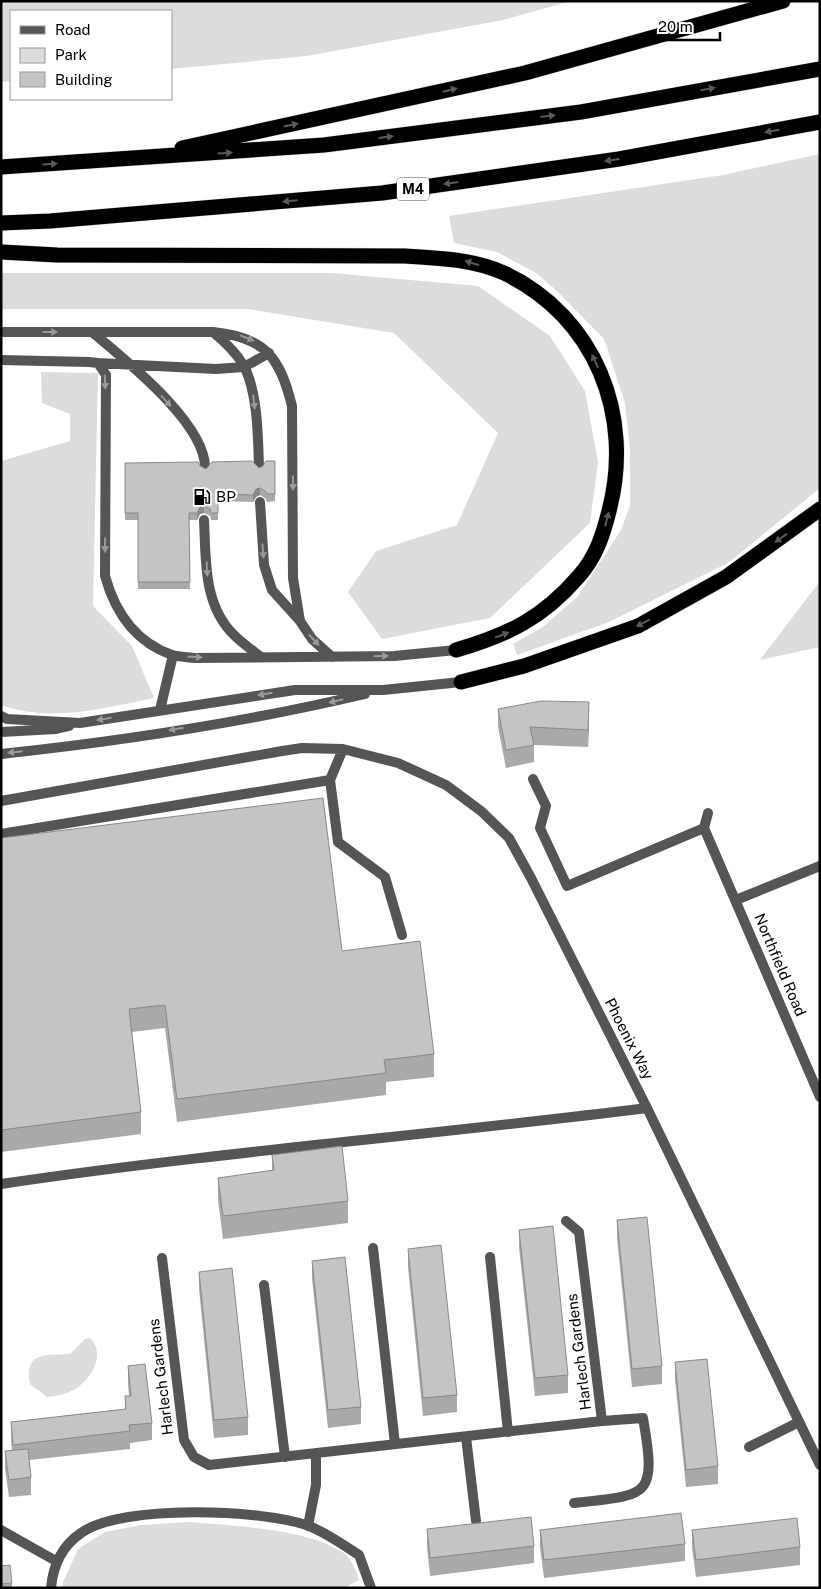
<svg xmlns="http://www.w3.org/2000/svg" width="821" height="1589" font-family="'Public Sans',sans-serif">
<rect width="100%" height="100%" fill="#fff"/>
<!-- green -->
<path fill="#dcdcdc" d="M1 1H571L503 20 307 56 171 69V11H11V81L1 82Z
M820 154V488L728 563 609 622 517 655 513 644 543 627 578 596 621 530 630 506V450L625 403 604 339 556 290 536 273 497 252 454 243 449 216 723 175Z
M1 273H332L478 286 550 336 585 391 598 462 590 523 490 618 382 639 348 592 376 551 457 525 498 433 394 333 248 309H1Z
M41 372 98 373 93 606 132 646 154 698C105 708 50 723 1 705V461L70 441V414L42 403Z
M820 581V647L760 660Z
M90 1338C106 1353 92 1378 77 1388 68 1394 57 1396 47 1397L30 1384C24 1350 46 1356 70 1354L85 1339Z
M189 1522C234 1526 302 1528 341 1551 351 1557 356 1570 359 1580L344 1588H63V1582L78 1549 105 1532 141 1525Z"/>
<g fill="none" stroke-linecap="round" stroke-linejoin="round">
<!-- motorway casing -->
<g stroke="#dbdbdb" stroke-width="16">
<path id="motorway" d="M182 148 525 73 783 1
M1 167 324 145 581 112 820 69
M1 223 50 221 382 193 619 159 820 122
M1 252 57 255 405 256C438 258 473 259 504 273 596 317 634 416 609 511 603 535 596 557 579 576 543 618 508 635 456 650
M461 682 524 666 638 626 726 577 820 509"/>
</g>
<!-- service -->
<path stroke="#555" stroke-width="10" d="M1 332H213C265 337 280 357 292 406L293 578 300 621 312 639 332 657
M92 332C125 360 207 424 205 469
M213 332C225 342 236 352 244 366 258 393 258 438 259 468
M1 360 89 362 98 363 106 375 105 576C115 612 135 642 172 655 179 657 188 657 195 658L394 656 456 650
M98 363 216 369 244 367 269 353
M260 502 264 565 272 590 300 621
M204 520C206 559 203 605 234 635 242 643 252 650 261 657
M160 710 173 655
M1 716 7 719 80 723 295 690H383L461 682
M1 732 56 729 69 726
M1 754C123 741 246 722 365 694
M533 779 546 806 540 828 567 886 704 828
M330 780 338 842 385 877 402 935
M1 801 282 751 302 748 343 749 398 763 446 785 481 811 509 838 531 878 647 1108 820 1465
M1 834 330 780 343 749
M1 1184C216 1152 432 1135 647 1108
M466 1437 476 1521
M749 1447 799 1422"/>
<!-- minor -->
<path stroke="#555" stroke-width="10" d="M708 813 704 828 820 1097
M736 900 820 866
M373 1248 395 1444
M490 1257 508 1432
M162 1258 184 1440 194 1457 209 1465 602 1421 579 1232 566 1221
M264 1285 285 1457
M574 1503C649 1495 657 1498 643 1418L602 1421
M308 1526 316 1485V1453
M1 1530 56 1561
M51 1588C53 1565 62 1546 81 1533 121 1504 263 1509 309 1526 327 1533 343 1545 359 1555L371 1588"/>
<!-- motorway -->
<use href="#motorway" stroke="#000" stroke-width="15"/>
</g>
<!-- wall -->
<path fill="#a9a9a9" d="M275 461V501L267 502 265 498 260 495 256 497 253 502 218 501V520H211L210 516 204 513 200 514 197 520H189L190 589H138V520H125V463L200 466 206 469 259 468Z
M498 709 589 719 588 747 534 745V762L506 768 498 727Z
M1 838 342 951 434 1054V1077L386 1082V1095L177 1122 165 1028 132 1032 141 1112V1134L1 1152Z
M272 1155 348 1201V1223L223 1239 218 1200V1178L272 1171Z
M617 1220 662 1366V1384L632 1387 617 1238Z
M519 1230 568 1375V1393L535 1396 519 1247Z
M408 1249 457 1395V1412L423 1416 408 1267Z
M312 1261 361 1407V1424L328 1428 312 1279Z
M199 1272 248 1417V1435L214 1438 199 1289Z
M675 1362 718 1466V1484L686 1487 675 1380Z
M128 1366 152 1423V1440L130 1443V1449L29 1460 31 1477V1495L9 1497 5 1469V1451H12L11 1439V1422L125 1409V1396H129L128 1383Z
M427 1529 534 1546V1563L430 1576 427 1547Z
M540 1530 685 1544V1561L544 1578 540 1547Z
M692 1530 800 1547V1565L696 1577 692 1548Z
M1 1566 12 1583V1588H1Z"/>
<!-- shaded-wall -->
<path fill="#898989" d="M260 488V495L256 497 253 502V495L256 489Z
M204 506V513L200 514 197 520V513L200 507Z
M589 702V719L588 747V730Z"/>
<!-- building -->
<path fill="#c4c4c4" stroke="#898989" d="M252 461 259 468 263 466 266 461H275V494H267L265 491 260 488 256 489 253 495 218 494V513H211L210 509 204 506 200 507 197 513H189L190 582H138V513H125V463L198 462 200 466 206 469 212 462Z
M541 701 589 702 588 730 530 727 534 745 506 750 498 709Z
M323 798 342 951 420 941 434 1054 384 1060 386 1073 177 1099 165 1005 129 1009 141 1112 1 1130V838Z
M342 1146 348 1201 223 1216 218 1178 274 1170 272 1155Z
M647 1217 662 1366 632 1369 617 1220Z
M553 1226 568 1375 535 1378 519 1230Z
M441 1245 457 1395 423 1398 408 1249Z
M345 1257 361 1407 328 1410 312 1261Z
M232 1268 248 1417 214 1420 199 1272Z
M707 1359 718 1466 686 1470 675 1362Z
M145 1364 152 1423 129 1425 130 1431 13 1445 11 1422 126 1409 125 1396H131L128 1366Z
M28 1449 31 1477 9 1480 5 1451Z
M681 1513 685 1544 544 1560 540 1530Z
M531 1517 534 1546 430 1558 427 1529Z
M797 1518 800 1547 696 1560 692 1530Z
M10 1565 12 1583 1 1584V1566Z"/>
<!-- one-way arrows -->
<defs><path id="oneway-solid" d="M-6-.8H1V-3.2L6.5 0L1 3.2V.8H-6Z" transform="scale(1.25)"/></defs>
<g fill="#595959">
<use href="#oneway-solid" transform="translate(708 89) rotate(-10)"/>
<use href="#oneway-solid" transform="translate(450 90) rotate(-13)"/>
<use href="#oneway-solid" transform="translate(548 116) rotate(-7)"/>
<use href="#oneway-solid" transform="translate(291 125) rotate(-12)"/>
<use href="#oneway-solid" transform="translate(772 131) rotate(170)"/>
<use href="#oneway-solid" transform="translate(386 137) rotate(-7)"/>
<use href="#oneway-solid" transform="translate(225 153) rotate(-4)"/>
<use href="#oneway-solid" transform="translate(612 160) rotate(172)"/>
<use href="#oneway-solid" transform="translate(50 164) rotate(-3)"/>
<use href="#oneway-solid" transform="translate(451 183) rotate(172)"/>
<use href="#oneway-solid" transform="translate(290 201) rotate(175)"/>
<use href="#oneway-solid" transform="translate(472 263) rotate(-163)"/>
<use href="#oneway-solid" transform="translate(595 361) rotate(-115)"/>
<use href="#oneway-solid" transform="translate(607 519) rotate(-75)"/>
<use href="#oneway-solid" transform="translate(781 538) rotate(144)"/>
<use href="#oneway-solid" transform="translate(643 623) rotate(153)"/>
<use href="#oneway-solid" transform="translate(502 635) rotate(-21)"/>
</g>
<g fill="#999">
<use href="#oneway-solid" transform="translate(50 332)"/>
<use href="#oneway-solid" transform="translate(247 338) rotate(21)"/>
<use href="#oneway-solid" transform="translate(105 382) rotate(88)"/>
<use href="#oneway-solid" transform="translate(166 401) rotate(48)"/>
<use href="#oneway-solid" transform="translate(254 402) rotate(83)"/>
<use href="#oneway-solid" transform="translate(293 483) rotate(90)"/>
<use href="#oneway-solid" transform="translate(105 545) rotate(90)"/>
<use href="#oneway-solid" transform="translate(263 551) rotate(86)"/>
<use href="#oneway-solid" transform="translate(207 569) rotate(87)"/>
<use href="#oneway-solid" transform="translate(314 640) rotate(47)"/>
<use href="#oneway-solid" transform="translate(381 656) rotate(-1)"/>
<use href="#oneway-solid" transform="translate(195 657) rotate(3)"/>
<use href="#oneway-solid" transform="translate(265 694) rotate(171)"/>
<use href="#oneway-solid" transform="translate(336 701) rotate(167)"/>
<use href="#oneway-solid" transform="translate(104 719) rotate(171)"/>
<use href="#oneway-solid" transform="translate(176 729) rotate(171)"/>
<use href="#oneway-solid" transform="translate(15 752) rotate(174)"/>
</g>
<!-- icons -->
<defs>
<g id="fuel-bare" transform="scale(1.35)"><path d="M-5.5-6h7V0h2V4h1.3V-2.5L3-4.5l.8-.8L6-3V5H2.5V1h-1V6h-7ZM-4.2-4.7v3.2H.2V-4.7Z" fill="#000" stroke="#fff" stroke-width="2.5" paint-order="stroke"/></g>
</defs>
<g fill-rule="evenodd">
<use href="#fuel-bare" x="202" y="497"/>
</g>
<g text-anchor="middle" stroke-width="4.5" stroke-linejoin="round" paint-order="stroke">
<!-- shield labels -->
<rect fill="#fff" stroke="#4c4c4c" stroke-width="1" x="397" y="177.5" width="32" height="23" rx="4"/>
<g font-size="14" font-weight="bold" fill="#000">
<text x="413" y="194">M4</text>
</g>
<!-- poi labels -->
<g font-size="15" fill="#000" stroke="#fff" text-anchor="start">
<text x="216" y="502">BP</text>
</g>
<!-- street labels -->
<g font-size="15" fill="#000" stroke="#fff">
<text transform="translate(780 965) rotate(67)" y="5">Northfield Road</text>
<text transform="translate(629 1039) rotate(63)" y="5">Phoenix Way</text>
<text transform="translate(579 1352) rotate(-97)" y="5">Harlech Gardens</text>
<text transform="translate(161 1377) rotate(-97)" y="5">Harlech Gardens</text>
</g>
</g>
<!-- border -->
<rect width="821" height="1589" fill="none" stroke="#000000" stroke-width="5"/>
<!-- legend -->
<rect x="10" y="10" width="162" height="90" fill="#ffffff" stroke="#999999"/>
<rect x="20" y="26" width="25" height="8" fill="#555555" stroke="#999999"/>
<text x="55" y="35" font-size="15" fill="#000000">Road</text>
<rect x="20" y="48" width="25" height="15" fill="#dcdcdc" stroke="#999999"/>
<text x="55" y="60" font-size="15" fill="#000000">Park</text>
<rect x="20" y="72" width="25" height="15" fill="#c4c4c4" stroke="#999999"/>
<text x="55" y="85" font-size="15" fill="#000000">Building</text>
<!-- scale -->
<path d="M651 32v8h69v-8" fill="none" stroke="#000000" stroke-width="2.5"/>
<text x="658" y="32" font-size="15" fill="#000000" stroke="#ffffff" stroke-width="4" paint-order="stroke">20 m</text>
</svg>
